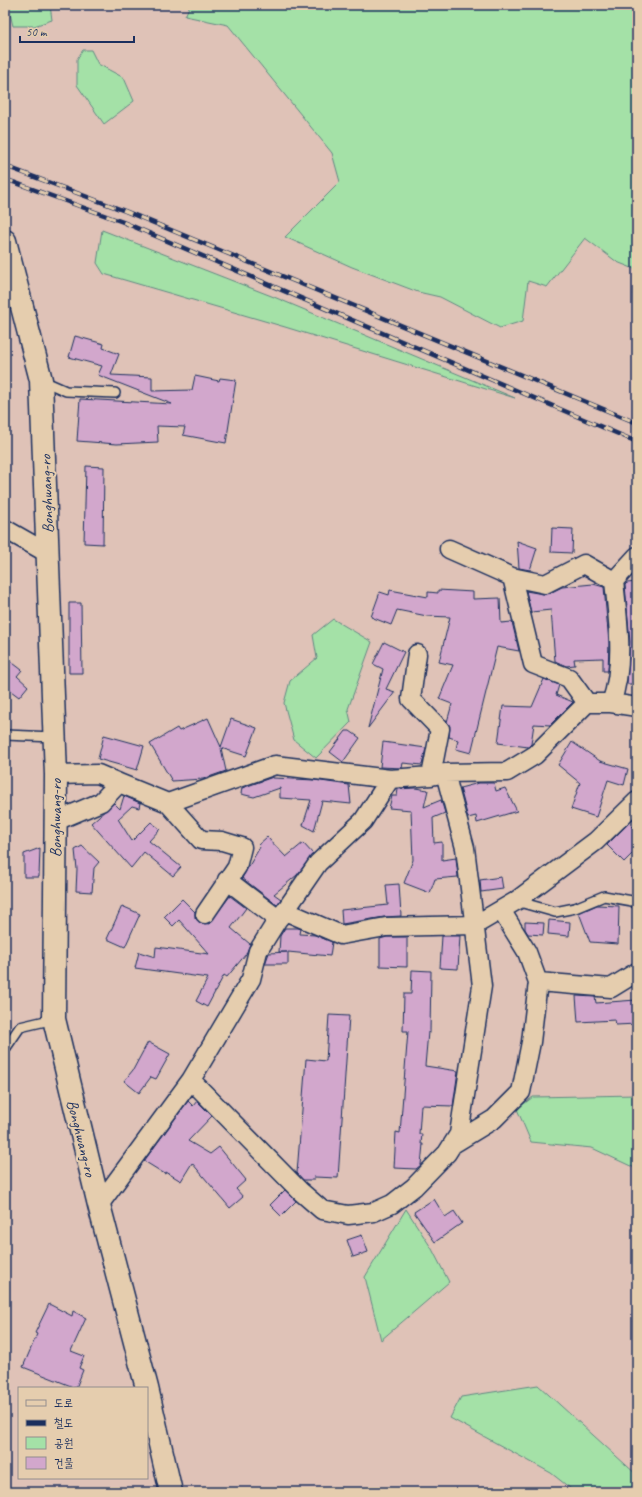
<svg xmlns="http://www.w3.org/2000/svg" width="642" height="1497" font-family="Caveat,'Poor Story',sans-serif">
<rect width="100%" height="100%" fill="#dfc2b7"/>
<filter id="ink" filterUnits="userSpaceOnUse"><feTurbulence type="fractalNoise" baseFrequency=".025" numOctaves="2"/><feDisplacementMap in="SourceGraphic" scale="8" xChannelSelector="R" yChannelSelector="G"/><feConvolveMatrix kernelMatrix="1 2 1 2 8 2 1 2 1" color-interpolation-filters="sRGB"/></filter>
<g filter="url(#ink)">
<!-- green -->
<path fill="#a4e1a7" stroke="#608882" d="M8 5H50L52 20 34 26H13Z
M190 5H637V270L617 262 585 238 547 287 528 281 523 321 500 328 440 297 418 292 352 267 285 237 340 182 332 153 228 25 185 16Z
M83 50H91L98 64 124 78 134 101 104 124 77 85V59Z
M102 230 274 297 515 398 285 327 104 274 97 263Z
M333 619 372 642 348 709 351 722 316 758 294 740 284 703 290 681 317 658 313 635Z
M637 1095V1169L592 1148 531 1142 517 1109 533 1097Z
M406 1209 432 1249 449 1282 381 1340 365 1277Z
M538 1385 637 1475V1492H575L551 1473 450 1418 461 1397Z"/>
<!-- building -->
<path fill="#d2a7cc" stroke="#1b2f5e" d="M75 336 104 344 103 348 119 354 111 375 152 377V391L192 390 195 376 219 381 220 378 236 380 226 443 183 435 185 427 157 426 158 442 117 444 77 441 80 399 172 404 98 375 102 366 69 357Z
M86 466 104 467 103 544 84 543Z
M552 528 573 529 572 553 551 552Z
M517 541 537 548 530 570 519 568Z
M637 582V606H635L637 684H627L630 642 625 585 627 583Z
M593 584 604 587 609 643 608 671H603V658L574 659 575 665 566 666 555 661 551 610 531 612 526 591 543 594 550 593 562 587Z
M390 590 428 597V592L438 593V590L473 592V599L500 598 501 623 512 622 519 651 497 647 471 753 456 749 458 740 449 737 450 726 447 722 452 704 439 699 453 665 439 662 450 617 427 616 397 610 391 625 371 617 380 592 389 595Z
M69 603H81L82 673H69Z
M384 642 404 652 386 689 395 692 368 728 383 669 373 664Z
M5 657 22 670 17 676 28 686 19 697 7 688 5 690Z
M544 679 559 685 556 695 573 702 550 725 534 724 531 744 528 747 498 743 503 706 532 707Z
M208 718 221 747 231 719 257 728 246 756 221 748 226 771 203 779 172 781 150 744 177 728 179 731Z
M346 731H350L360 738 343 762 330 752Z
M104 735 144 746 137 770 98 759Z
M383 742 426 748 422 765 403 763 402 768 380 767Z
M572 742 600 761 628 769 624 785 608 780 596 817 571 809 580 783 558 765Z
M273 777V778L314 780 349 785 351 804 322 801 314 831 303 825 311 800 280 798V788L254 797 241 794 242 788Z
M479 783H494L496 791 505 788 517 811 477 823 476 816 468 818 460 788Z
M415 788 428 790 424 807 441 800 445 813 433 818 434 843 442 842V860L456 858 458 877 435 879 430 893 404 883 413 860 411 810 389 808 392 796H397L398 789Z
M124 796 140 803 139 808 132 806 118 819 132 841 151 822 160 829 149 841 181 867 173 876 144 852 131 868 91 823 114 803 120 809Z
M629 823 637 831V849L624 862 607 845Z
M267 837 286 857 303 843 313 854 297 875 274 894 281 899 277 905 242 878 260 847 258 845Z
M82 846 99 862 94 868 92 892 76 891 77 869 75 850Z
M40 848 39 877H24V854Z
M501 877 503 889 481 892 480 880Z
M399 884 401 916 384 917 342 924 341 910 388 905 386 885Z
M230 896 246 908 231 928 250 944 246 954 227 977 224 975 207 1007 196 1001 208 978 135 968 139 952 155 957 156 947 209 954 179 920 173 926 164 917 182 899 195 912V918L199 922 209 924Z
M597 905 619 906 618 944 590 942 579 913Z
M122 906 140 914 125 947 107 939Z
M549 920 570 922 569 936 548 934Z
M525 922 544 923 543 935 528 934 525 929Z
M285 928H298L301 929 300 934 315 935 332 942 330 956 288 952V964H265L269 953 287 952H279L280 936Z
M442 936H460L458 969 440 968Z
M387 937H407V967L380 966V939Z
M412 970 431 971 430 1033 428 1032 425 1066 458 1071 453 1106 421 1105 419 1134H422L421 1144H423L421 1165 416 1169 394 1168 396 1132 400 1133 408 1031H403L404 994H411Z
M576 996 595 997 596 1003 636 1000 637 1024 616 1025 615 1020 578 1022Z
M329 1015 349 1016 338 1178 314 1177V1180H303L297 1173 306 1059 326 1061Z
M148 1042 170 1054 156 1079 151 1077 139 1093 124 1081 133 1070Z
M188 1101 193 1106 197 1101 212 1116 188 1141 210 1154 219 1147 246 1180 236 1189 243 1197 230 1208 192 1163 181 1181 166 1172 165 1174 144 1161Z
M285 1190 296 1201 281 1216 270 1205Z
M434 1199 445 1217 454 1211 462 1223 435 1242 414 1212Z
M362 1235 368 1252 353 1257 347 1240Z
M49 1304 72 1316 73 1311 86 1318 71 1351 84 1356 79 1368 83 1370 76 1388 23 1367 37 1334 35 1333Z"/>
<g fill="none" stroke-linecap="round" stroke-linejoin="round">
<!-- service casing -->
<g stroke="#1b2f5e" stroke-width="12">
<path id="service" d="M41 380 66 391 115 393
M5 735 54 737
M516 901 555 912 575 908 604 896 632 901 637 904
M5 1049 20 1027 54 1019"/>
</g>
<!-- minor casing -->
<g stroke="#1b2f5e" stroke-width="21">
<path id="minor" d="M5 529 49 554
M449 549 512 577 533 664 569 678 587 703
M512 577 545 584 584 564 614 581
M417 654 411 699 440 729 431 776
M611 703 637 707
M56 775 98 774 119 783
M168 803 201 840 222 841 242 847 237 867 205 914
M56 821 101 802 119 783 168 803 275 765 390 779 431 776 445 773 507 772 535 755 587 703H611C625 665 618 620 614 581L637 556
M227 880 278 919
M501 910 527 952 538 982 611 988 637 972
M285 911 341 935 386 927 475 925 516 901 596 841 637 801
M191 1080 300 1191 322 1210 348 1215 374 1212 392 1204 414 1187 447 1153 459 1134 482 986 465 848 445 773
M453 1144 494 1119 521 1092 531 1042 538 982
M99 1205 191 1080 251 979 258 951 278 919 285 911 318 863 363 821 390 779"/>
</g>
<!-- tertiary casing -->
<g stroke="#1b2f5e" stroke-width="25">
<path id="tertiary" d="M5 241 41 380 56 775 54 1019 99 1205 147 1388
M147 1388 171 1492"/>
</g>
<!-- service -->
<use href="#service" stroke="#e5cdae" stroke-width="9"/>
<!-- minor -->
<use href="#minor" stroke="#e5cdae" stroke-width="18"/>
<!-- tertiary -->
<use href="#tertiary" stroke="#e5cdae" stroke-width="22"/>
<!-- rail casing -->
<g stroke="#1b2f5e" stroke-width="4.5">
<path id="rail" d="M5 166 125 211 637 423
M5 179 123 222 637 442"/>
</g>
<!-- rail -->
<use href="#rail" stroke="#e5cdae" stroke-width="3" stroke-dasharray="9" stroke-linecap="butt"/>
</g>
</g>
<g text-anchor="middle" stroke-width="4" stroke-linejoin="round" paint-order="stroke">
<!-- street labels -->
<g font-size="16" fill="#1b2f5e" stroke="#e5cdae">
<text transform="translate(46 494) rotate(-92)" y="6">Bonghwang-ro</text>
<text transform="translate(55 818) rotate(-90)" y="6">Bonghwang-ro</text>
<text transform="translate(82 1138) rotate(76)" y="6">Bonghwang-ro</text>
</g>
</g>
<!-- margin -->
<rect width="642" height="1497" fill="none" stroke="#e5cdae" stroke-width="20"/>
<rect x="10" y="10" width="622" height="1477" fill="none" stroke="#1b2f5e" stroke-width="1.5" filter="url(#ink)"/>
<!-- legend -->
<rect x="18" y="1387" width="130" height="92" fill="#e5cdae" stroke="#948e8e"/>
<rect x="26" y="1400" width="20" height="6" fill="#e5cdae" stroke="#948e8e"/>
<text x="54" y="1407" font-size="12" fill="#1b2f5e">도로</text>
<rect x="26" y="1420" width="20" height="6" fill="#1b2f5e" stroke="#948e8e"/>
<text x="54" y="1427" font-size="12" fill="#1b2f5e">철도</text>
<rect x="26" y="1437" width="20" height="12" fill="#a4e1a7" stroke="#948e8e"/>
<text x="54" y="1447" font-size="12" fill="#1b2f5e">공원</text>
<rect x="26" y="1457" width="20" height="12" fill="#d2a7cc" stroke="#948e8e"/>
<text x="54" y="1467" font-size="12" fill="#1b2f5e">건물</text>
<!-- scale -->
<path d="M20 36v6h114v-6" fill="none" stroke="#1b2f5e" stroke-width="2"/>
<text x="26" y="36" font-size="12" fill="#1b2f5e" stroke="#e5cdae" stroke-width="3" paint-order="stroke">50 m</text>
</svg>
